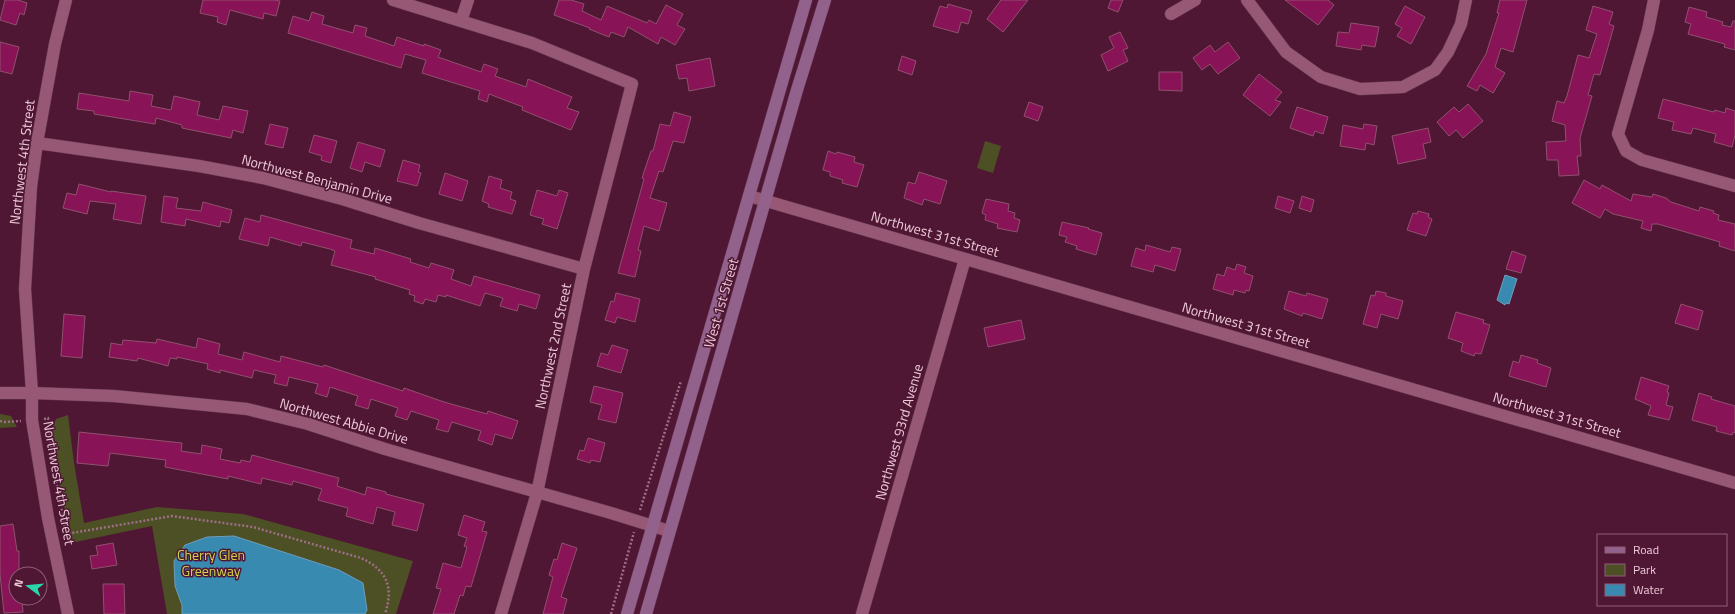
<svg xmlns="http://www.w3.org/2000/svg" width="1735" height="614" font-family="'Titillium Web',sans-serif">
<rect width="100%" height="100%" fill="#4f1734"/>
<!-- green -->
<path fill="#4d4f24" d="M985 141 1001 146 993 173 977 168Z
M0 414 11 416 17 427 0 428Z
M68 415 74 463 84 523 157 507 243 514 413 561 396 614H167L152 526 71 543 59 481 52 430 56 419Z"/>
<!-- water -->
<path fill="#398ab0" stroke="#6f9dbc" d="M1505 275 1517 279 1509 304 1506 303 1505 305 1497 300Z
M234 536 339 570 363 583 367 610 365 614H182V605L175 586 174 561 185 545 207 537Z"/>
<!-- building -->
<path fill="#881357" stroke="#8f516d" d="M5 0H18L27 3 24 15 20 13 16 25 0 20Z
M203 0H275L280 1 276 16 264 13 263 19 230 10 226 25 217 22 218 17 200 13Z
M559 0H571L584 4 582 11 601 20 607 6 647 23 649 20 656 24 666 5 683 14 677 25 685 29 675 45 661 37 658 44 628 27 624 37 611 32 609 37 589 29 590 28 554 15Z
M1001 0H1028L1003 32 987 19Z
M1111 0H1123L1118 12 1108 8Z
M1285 0H1328L1334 5 1318 25Z
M1500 0H1527L1513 52 1501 48 1495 67 1505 73 1493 93 1480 85 1477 91 1467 86 1486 54 1499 13H1497Z
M948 4 972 11 968 24 961 22 958 33 933 26 940 6 947 8Z
M1405 6 1425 17 1411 44 1397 36 1402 28 1395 24Z
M1593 6 1613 12 1609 24 1614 26 1600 75 1594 74 1588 95 1592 96 1580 138 1581 156H1577L1579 175 1559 176 1558 160H1547L1546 142 1566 141 1565 125 1552 121 1557 101 1564 103 1567 96 1578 55 1589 58 1597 34 1586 30Z
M1689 7 1707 12 1706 17 1723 22 1722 25 1731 27 1733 21H1735V50L1724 47 1725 44 1688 34 1691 24 1685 22Z
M312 12 324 16 322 24 353 33 355 25 367 28 365 36 394 46 397 37 424 46V44L441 50 438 57 481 72 484 64 498 69 495 76 526 87 528 79 572 97 567 108 579 112 571 130 522 110 523 107 489 94 487 102 478 99 480 91 422 73 426 60 405 54 401 68 288 33 293 16 309 21Z
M1351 23 1379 27 1375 47 1362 45 1361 50 1336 46 1338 32 1349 33Z
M1120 32 1128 48 1123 50 1128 61 1108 71 1101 55 1114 48 1109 37Z
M0 42 19 47 12 74 0 71Z
M1228 42 1240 58 1218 74 1210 64 1202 70 1193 58 1210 45 1215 52Z
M902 56 916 61 912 75 898 70Z
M710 58 715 86 689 91 687 78 679 79 676 65Z
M1159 72H1182V91L1159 90Z
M1259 74 1282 92 1275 100 1281 102 1270 116 1243 95Z
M130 91 153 95 151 106 171 110 174 96 200 102 197 115 219 120 223 106 248 111 243 133 233 130 231 138 182 128V125L156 118 155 124 94 114V111L77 109 79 93 129 101Z
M1663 99 1714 112 1715 110 1725 113 1726 108 1735 111V135L1732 147 1714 142 1716 134 1693 128 1691 134 1672 130 1674 122 1658 118Z
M1029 102 1043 107 1038 121 1024 116Z
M1468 104 1483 121 1463 138 1456 130 1449 136 1437 122 1454 107 1459 112Z
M1297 107 1328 117 1323 134 1315 131 1313 136 1290 128Z
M674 112 691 117 684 143 673 141 663 172 659 171 650 198 667 203 659 231 644 226 638 250 641 251 635 277 618 273 644 179 642 178 651 151H653L660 124 670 126Z
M270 124 288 128 283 148 265 144Z
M1364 124 1377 126 1374 145 1366 143 1365 150 1340 146 1343 125 1363 129Z
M1428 128 1431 142 1423 144 1426 158 1398 164 1392 136Z
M314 135 337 141 331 163 321 160 322 156 309 152Z
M358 142 385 150 380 167 365 162 362 172 350 168Z
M828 151 836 154 837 152 855 157 854 162 864 165 857 187 842 183 843 180 830 176V172L823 170Z
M403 160 420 165 418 172 421 173 417 186 397 181Z
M919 172 947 181 940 204 924 199 922 205 904 198 908 182 915 184Z
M445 173 468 181 462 201 439 194Z
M489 176 502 180 500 188 512 192 510 199 516 201 512 214 488 207 489 204 482 201Z
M1584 180 1600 189 1602 185 1631 201 1633 194 1652 197 1653 194 1666 198 1671 202 1699 211 1700 207 1714 211 1713 213 1719 215 1718 220 1735 224V251L1719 246 1720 242 1658 224H1652L1651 231 1641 228 1643 221 1613 214 1605 209 1600 218 1572 203Z
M79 184 111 192V191L146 196 141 224 113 219 116 204 90 201 87 214 63 208 67 193 76 195Z
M537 190 557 196 559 190 568 193 557 229 542 224 544 219 530 215Z
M164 196 178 198 176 208 201 211 203 202 232 210 229 223 221 221 220 227 186 219 185 226 161 222Z
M1278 196 1294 201 1290 213 1275 208Z
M1302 196 1314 200 1311 212 1299 208Z
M986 199 1009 204 1008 211 1015 213 1014 218 1020 220 1017 232 997 228 998 224 985 220 986 215 982 213Z
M1418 211 1429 214 1428 217 1432 219 1426 236 1407 230 1413 213 1417 214Z
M261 215 352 240 350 248 374 254 375 248 411 259 410 262 429 268 431 263 454 270 451 279 471 286 474 276 540 295 536 309 519 304 517 311 500 306 503 298 485 293 480 306 446 295V297L438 295 436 302 425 299 423 304 414 301 415 296 409 294 410 290 375 279 376 277 331 265 335 251 330 249 302 242 301 246 270 237 268 246 239 239 245 218 260 222Z
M1062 222 1089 228 1088 229 1102 233 1096 255 1076 249 1077 246 1065 242 1067 237 1059 235Z
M1146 245 1170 252 1172 247 1181 249 1175 271 1155 265 1153 272 1131 266 1136 248 1145 251Z
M1512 251 1526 256 1521 273 1506 269Z
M1237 264 1246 267 1244 273 1253 276 1249 291 1246 290 1245 293 1234 290 1233 295 1213 289 1217 274 1224 276 1227 267 1235 270Z
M1289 291 1306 296 1307 293 1328 299 1322 319 1303 313 1302 316 1284 309Z
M1376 291 1386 293V296L1403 301 1398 319 1381 314 1377 328 1363 324 1371 295 1375 296Z
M616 293 640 299 635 322 617 317 615 323 605 320 611 301 614 302Z
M1681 304 1703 311 1698 330 1675 323Z
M1456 312 1484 320 1483 323 1490 325 1481 354 1475 353 1474 356 1461 351 1463 343 1448 338Z
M64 314 85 316 82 358 61 356Z
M1021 320 1025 339 988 347 984 328Z
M198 338 220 344 218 354 242 360 244 352 280 362 281 356 323 367 324 365 403 391 404 388 444 402 487 414 488 411 518 421 512 439 495 434 492 445 478 440 481 431 452 422 448 432 436 429 439 420 411 411 407 420 395 416 398 408 371 399 368 409 355 405 358 396 330 387 327 397 315 393 318 384 289 377 287 386 274 383 276 375 254 370 252 378 220 370V373L207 369 208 364 177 357V359L170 358 168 366 138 358 137 361 109 357 111 343 122 345 123 340 156 343 157 339 196 348Z
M612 345 628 350 621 373 597 366 601 353 608 355Z
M1521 355 1538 360 1537 363 1551 368 1546 387 1509 376 1513 361 1519 363Z
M1641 377 1669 386 1667 392 1669 393 1666 405 1673 407 1669 420 1648 415 1651 406 1635 399Z
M594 386 623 393 616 423 598 419 602 405 590 402Z
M1699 393 1712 397 1711 399 1735 406V433L1733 432 1732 435 1716 431 1717 427 1692 420Z
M79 432 182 443 181 451 201 454 202 445 222 449 220 459 240 463 241 460 250 462 252 455 339 478 337 486 365 495 367 487 386 492V494L424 504 417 531 392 525 395 512 377 507 373 524 346 516 348 508 318 500 322 489 293 481 292 485 262 478 261 484 228 476V479L165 467 166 460 110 453 108 466 77 463Z
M588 438 605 443 600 462 591 460 590 463 577 459 580 450 584 451Z
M464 515 485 522 482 531 487 532 471 587 466 586 463 596 460 595 454 614H433L441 589 436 588 443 563 461 568 467 547 464 546 467 538 458 535Z
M13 524 17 551H19V573H16V598H22L23 612 4 613 0 574V526Z
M113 543 117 565 92 569 90 556 98 555 96 546Z
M562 543 577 548 561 597 567 599 563 614H543L553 577 549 575 554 559 557 560Z
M103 584H124L125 614H104Z"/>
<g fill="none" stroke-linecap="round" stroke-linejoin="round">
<!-- minor casing -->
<g stroke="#663850" stroke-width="13">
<path id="minor" d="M66 0 55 44 37 143 31 187 25 289 32 393V420L48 518 68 614
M393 0 532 43 632 84 584 269 537 493 501 614
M1247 0 1286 52 1321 77 1360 89 1403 87 1435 70 1448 52 1461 24 1466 0
M1654 0 1648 30 1618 134 1626 151 1642 160 1735 186
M1171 14 1195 0
M461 21 468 0
M37 143 199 166 263 178 342 199 419 223 584 269
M749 196 1735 483
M0 393H32L114 396 247 409 308 424 385 449 611 513 669 531
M862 614 965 259"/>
</g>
<!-- secondary casing -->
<g stroke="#663850" stroke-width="13">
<path id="secondary" d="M627 614 806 0
M646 614 797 90 825 0"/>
</g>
<!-- path -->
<path stroke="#9e6f86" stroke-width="2.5" stroke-dasharray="2 2" stroke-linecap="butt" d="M44 419 48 418 54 470 66 534 172 516 253 527 361 558C387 570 394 587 385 614
M0 421 5 422 21 421
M640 510 681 381
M611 614 634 532"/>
<!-- minor -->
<use href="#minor" stroke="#965874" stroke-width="12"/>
<!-- secondary -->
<use href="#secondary" stroke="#92628c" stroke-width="12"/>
</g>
<g text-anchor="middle" stroke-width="3" stroke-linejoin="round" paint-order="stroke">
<!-- street labels -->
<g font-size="14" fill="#edc9d8" stroke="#4f1734">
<text transform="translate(22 162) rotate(-83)" y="5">Northwest 4th Street</text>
<text transform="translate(317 179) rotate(15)" y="5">Northwest Benjamin Drive</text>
<text transform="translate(935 234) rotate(16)" y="5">Northwest 31st Street</text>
<text transform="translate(721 303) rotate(-74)" y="5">West 1st Street</text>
<text transform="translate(1246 325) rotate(16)" y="5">Northwest 31st Street</text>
<text transform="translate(553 346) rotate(-78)" y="5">Northwest 2nd Street</text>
<text transform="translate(1557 415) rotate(16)" y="5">Northwest 31st Street</text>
<text transform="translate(344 421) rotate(16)" y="5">Northwest Abbie Drive</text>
<text transform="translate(899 432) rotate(-74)" y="5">Northwest 93rd Avenue</text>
<text transform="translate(59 483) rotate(80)" y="5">Northwest 4th Street</text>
</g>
<!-- park labels -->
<g font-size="14" fill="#cdd24e" stroke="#4f1734">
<text x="211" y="560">Cherry Glen<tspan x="211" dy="16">Greenway</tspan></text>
</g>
</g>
<!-- legend -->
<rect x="1597" y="534" width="130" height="72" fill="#4f1734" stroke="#8e5e76"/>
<rect x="1605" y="547" width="20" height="6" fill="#92628c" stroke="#8e5e76"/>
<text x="1633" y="554" font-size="12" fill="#edc9d8">Road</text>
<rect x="1605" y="564" width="20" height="12" fill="#4d4f24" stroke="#8e5e76"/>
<text x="1633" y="574" font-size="12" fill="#edc9d8">Park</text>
<rect x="1605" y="584" width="20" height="12" fill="#398ab0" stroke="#8e5e76"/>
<text x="1633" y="594" font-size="12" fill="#edc9d8">Water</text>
<!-- north arrow -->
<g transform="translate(28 586) rotate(286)"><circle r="19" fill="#4f1734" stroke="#8e5e76"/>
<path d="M0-3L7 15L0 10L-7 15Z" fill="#2ad5ac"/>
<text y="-6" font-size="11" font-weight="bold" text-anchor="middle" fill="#edc9d8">N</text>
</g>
</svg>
